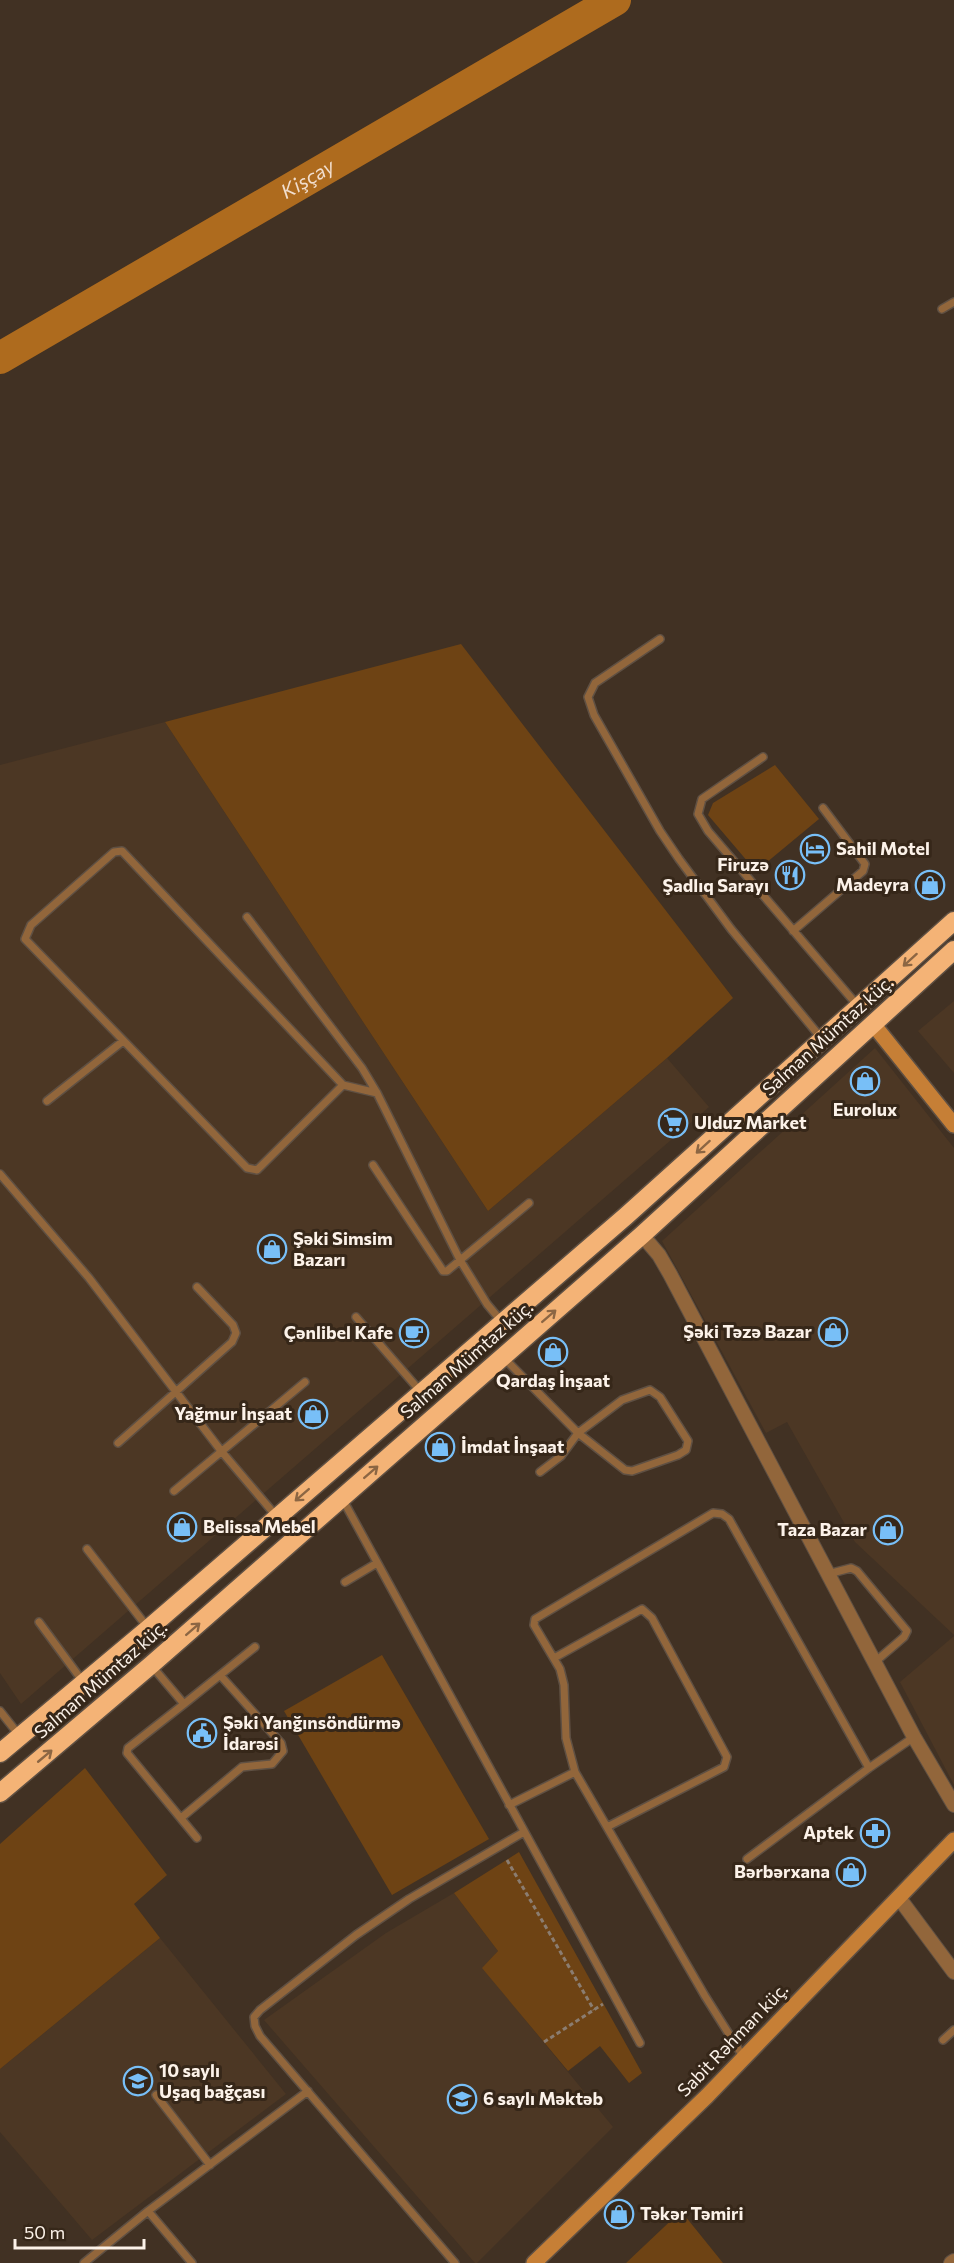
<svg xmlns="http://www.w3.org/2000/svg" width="954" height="2263" font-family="Commissioner,sans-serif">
<rect width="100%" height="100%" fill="#413123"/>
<!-- built -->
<path fill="#4c3724" d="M165 722 488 1211 667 1058 709 1107 21 1704 0 1673V765Z
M954 1001V1073L918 1031Z
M875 1048 954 1148V1635L855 1542 787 1422 766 1433 662 1241Z
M954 1636V1785L900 1682Z
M454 1893 498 1951 483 1968 613 2127 477 2263H475L264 2020 386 1933Z
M160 1938 286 2094 92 2240 0 2132V2069Z"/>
<!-- green -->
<path fill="#6e4314" d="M461 644 733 998 667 1058 488 1211 165 722Z
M775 765 819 819 760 868 754 869 708 815 713 803Z
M382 1655 489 1839 392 1895 284 1711Z
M85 1768 167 1875 134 1904 160 1938 0 2069V1844Z
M519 1852 642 2073 629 2083 600 2046 568 2071 482 1968 498 1951 454 1893Z
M681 2211 723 2263H626Z"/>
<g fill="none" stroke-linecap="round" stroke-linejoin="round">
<!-- river -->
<path stroke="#ae6b1e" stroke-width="32" id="s1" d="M0 358 615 0"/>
<!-- lane casing -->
<g stroke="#5f5043" stroke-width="10">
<path id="lane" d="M942 309 954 302
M660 639 595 683 588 697 594 715 660 831 679 859 731 929 822 1039
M763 757 702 799 698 814 708 831 858 1006
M247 917 362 1068 377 1093 460 1260 487 1304 502 1322
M793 931 863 871 865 864 823 808
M343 1085 122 851 114 852 31 925 25 939 247 1168 257 1170 343 1085 377 1093
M47 1101 123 1041
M373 1165 443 1271H447L529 1203
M0 1174 89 1278 222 1452 277 1517
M356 1317 421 1392
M503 1357 578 1433 561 1456 540 1472
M650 1390 660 1397 688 1441 686 1450 678 1455 632 1471 625 1470 578 1433 622 1400Z
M118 1443 232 1342 236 1333 233 1325 197 1287
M174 1491 305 1382
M343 1500 640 2043
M87 1549 148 1628
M828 1574 851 1568 857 1571 907 1631 904 1637 875 1662
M345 1582 377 1563
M39 1622 84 1683
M554 1658 642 1609 652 1618 727 1757 724 1767 607 1827
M151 1665 184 1704 128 1748 127 1753 197 1838
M184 1704 255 1647
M0 1711 19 1735
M509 1805 575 1772
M181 1818 242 1767 272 1764 283 1751 281 1743 220 1675
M747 1859 869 1768
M943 2040 954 2030
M744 2058 705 1996 575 1772 566 1738 564 1685 560 1669 534 1625 535 1619 713 1513 722 1514 729 1519 869 1768 914 1737
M156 2095 210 2165
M148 2211 192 2263
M84 2263 148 2211 308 2091
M455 2263 260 2036 255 2026 254 2017 260 2010 356 1935 409 1899 524 1832"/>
</g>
<!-- street casing -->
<g stroke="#5f5043" stroke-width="16">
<path id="street" d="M642 1235 659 1255 670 1274 914 1737 954 1805
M899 1898 954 1972
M951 2263 954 2261"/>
</g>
<!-- secondary casing -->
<g stroke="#5f5043" stroke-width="18">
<path id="secondary" d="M873 1024 954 1125
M534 2263 707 2096 954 1840"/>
</g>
<!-- highway casing -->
<g stroke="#5f5043" stroke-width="21">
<path id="highway" d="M0 1753 148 1629 626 1216 954 921
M0 1793 151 1665 642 1235 954 950"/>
</g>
<!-- path -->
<path stroke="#8b7d71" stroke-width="3" stroke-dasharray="4.5 3" stroke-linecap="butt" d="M507 1860 594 2010
M544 2042 603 2004"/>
<!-- lane -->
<use href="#lane" stroke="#92663b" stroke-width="7"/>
<!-- street -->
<use href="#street" stroke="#92663b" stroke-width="14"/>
<!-- secondary -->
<use href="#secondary" stroke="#c67f36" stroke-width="15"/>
<!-- highway -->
<use href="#highway" stroke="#f4b376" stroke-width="18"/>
</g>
<!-- one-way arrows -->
<defs><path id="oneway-shaft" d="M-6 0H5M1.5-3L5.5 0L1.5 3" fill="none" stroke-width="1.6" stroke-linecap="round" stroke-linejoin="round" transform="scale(1.5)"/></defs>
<g stroke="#8c6643">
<use href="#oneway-shaft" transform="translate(910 960) rotate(138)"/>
<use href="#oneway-shaft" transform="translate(703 1147) rotate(138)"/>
<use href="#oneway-shaft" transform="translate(549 1316) rotate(-41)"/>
<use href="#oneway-shaft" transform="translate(371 1472) rotate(-41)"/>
<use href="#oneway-shaft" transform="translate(302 1495) rotate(139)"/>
<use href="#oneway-shaft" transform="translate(193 1629) rotate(-41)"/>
<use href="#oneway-shaft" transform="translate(45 1756) rotate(-40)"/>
</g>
<!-- icons -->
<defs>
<g id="hotel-ring" transform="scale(1.5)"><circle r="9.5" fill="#362719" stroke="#78bff7" stroke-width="1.5"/><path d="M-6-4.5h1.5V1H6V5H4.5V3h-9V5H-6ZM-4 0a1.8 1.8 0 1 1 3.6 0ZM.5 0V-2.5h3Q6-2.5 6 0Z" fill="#78bff7"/></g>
<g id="restaurant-ring" transform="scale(1.5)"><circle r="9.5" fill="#362719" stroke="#78bff7" stroke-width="1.5"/><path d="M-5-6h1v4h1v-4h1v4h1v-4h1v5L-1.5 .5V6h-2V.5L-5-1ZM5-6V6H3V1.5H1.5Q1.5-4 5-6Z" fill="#78bff7"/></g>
<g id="shop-ring" transform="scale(1.5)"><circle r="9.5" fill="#362719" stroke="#78bff7" stroke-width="1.5"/><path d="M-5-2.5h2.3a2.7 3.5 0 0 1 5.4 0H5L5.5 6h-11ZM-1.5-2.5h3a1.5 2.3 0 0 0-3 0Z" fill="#78bff7"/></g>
<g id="supermarket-ring" transform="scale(1.5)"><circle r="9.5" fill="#362719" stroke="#78bff7" stroke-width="1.5"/><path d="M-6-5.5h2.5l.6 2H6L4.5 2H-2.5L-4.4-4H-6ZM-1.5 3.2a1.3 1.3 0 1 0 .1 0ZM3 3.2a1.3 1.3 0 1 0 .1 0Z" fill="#78bff7"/></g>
<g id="cafe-ring" transform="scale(1.5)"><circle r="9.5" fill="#362719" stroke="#78bff7" stroke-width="1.5"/><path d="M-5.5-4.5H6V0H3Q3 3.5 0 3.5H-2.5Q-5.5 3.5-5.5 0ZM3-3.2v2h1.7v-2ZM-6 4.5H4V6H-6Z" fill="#78bff7"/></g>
<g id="civic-ring" transform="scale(1.5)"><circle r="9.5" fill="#362719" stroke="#78bff7" stroke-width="1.5"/><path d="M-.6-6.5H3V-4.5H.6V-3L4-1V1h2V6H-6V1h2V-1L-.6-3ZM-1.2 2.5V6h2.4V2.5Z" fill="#78bff7"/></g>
<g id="pharmacy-ring" transform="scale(1.5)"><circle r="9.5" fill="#362719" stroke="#78bff7" stroke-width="1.5"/><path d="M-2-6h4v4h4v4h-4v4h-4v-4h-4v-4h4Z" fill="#78bff7"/></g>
<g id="school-ring" transform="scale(1.5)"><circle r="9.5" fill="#362719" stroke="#78bff7" stroke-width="1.5"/><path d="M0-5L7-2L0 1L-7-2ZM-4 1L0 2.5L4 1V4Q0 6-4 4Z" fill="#78bff7"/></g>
</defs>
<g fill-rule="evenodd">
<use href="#hotel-ring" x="815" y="849"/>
<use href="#restaurant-ring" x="790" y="875"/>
<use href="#shop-ring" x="930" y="885"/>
<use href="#shop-ring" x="865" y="1081"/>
<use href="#supermarket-ring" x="673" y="1123"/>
<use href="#shop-ring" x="272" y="1249"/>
<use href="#shop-ring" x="833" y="1332"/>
<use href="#cafe-ring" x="414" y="1333"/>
<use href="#shop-ring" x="553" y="1352"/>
<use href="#shop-ring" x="313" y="1414"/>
<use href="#shop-ring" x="440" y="1447"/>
<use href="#shop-ring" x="182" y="1527"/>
<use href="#shop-ring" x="888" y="1530"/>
<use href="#civic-ring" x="202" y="1733"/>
<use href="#pharmacy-ring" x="875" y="1833"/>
<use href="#shop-ring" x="851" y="1872"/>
<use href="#school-ring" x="138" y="2081"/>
<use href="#school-ring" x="462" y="2099"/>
<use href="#shop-ring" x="619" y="2214"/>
</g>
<g text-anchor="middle" stroke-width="6" stroke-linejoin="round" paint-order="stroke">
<!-- poi labels -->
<g font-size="18" font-weight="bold" fill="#fcf2e9" stroke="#362719" text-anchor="start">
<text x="836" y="855">Sahil Motel</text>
<text x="769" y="871" text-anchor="end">Firuzə<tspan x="769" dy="21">Şadlıq Sarayı</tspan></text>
<text x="909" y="891" text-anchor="end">Madeyra</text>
<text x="865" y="1116" text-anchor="middle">Eurolux</text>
<text x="694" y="1129">Ulduz Market</text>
<text x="293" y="1245">Şəki Simsim<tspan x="293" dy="21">Bazarı</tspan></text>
<text x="812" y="1338" text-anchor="end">Şəki Təzə Bazar</text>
<text x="393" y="1339" text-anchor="end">Çənlibel Kafe</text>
<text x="553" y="1387" text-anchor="middle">Qardaş İnşaat</text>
<text x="292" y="1420" text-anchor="end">Yağmur İnşaat</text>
<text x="461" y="1453">İmdat İnşaat</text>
<text x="203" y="1533">Belissa Mebel</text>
<text x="867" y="1536" text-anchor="end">Taza Bazar</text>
<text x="223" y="1729">Şəki Yanğınsöndürmə<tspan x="223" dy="21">İdarəsi</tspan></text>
<text x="854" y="1839" text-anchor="end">Aptek</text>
<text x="830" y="1878" text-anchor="end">Bərbərxana</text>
<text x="159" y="2077">10 saylı<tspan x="159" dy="21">Uşaq bağçası</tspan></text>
<text x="483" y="2105">6 saylı Məktəb</text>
<text x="640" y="2220">Təkər Təmiri</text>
</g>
<!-- street labels -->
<g font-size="18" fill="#fcf2e9" stroke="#362719">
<text transform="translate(828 1036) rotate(-42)" y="6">Salman Mümtaz küç.</text>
<text transform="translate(467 1360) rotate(-41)" y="6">Salman Mümtaz küç.</text>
<text transform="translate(101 1680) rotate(-41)" y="6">Salman Mümtaz küç.</text>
<text transform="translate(733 2040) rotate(-46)" y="6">Sabit Rəhman küç.</text>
</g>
<!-- water labels -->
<g font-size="20" font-style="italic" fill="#f1dece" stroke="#362719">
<text dy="7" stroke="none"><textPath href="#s1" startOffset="356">Kişçay</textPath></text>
</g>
</g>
<!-- scale -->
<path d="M15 2239v9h129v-9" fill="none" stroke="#fcf2e9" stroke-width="3"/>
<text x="24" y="2239" font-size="18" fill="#fcf2e9" stroke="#362719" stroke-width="4.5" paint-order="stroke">50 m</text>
</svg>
